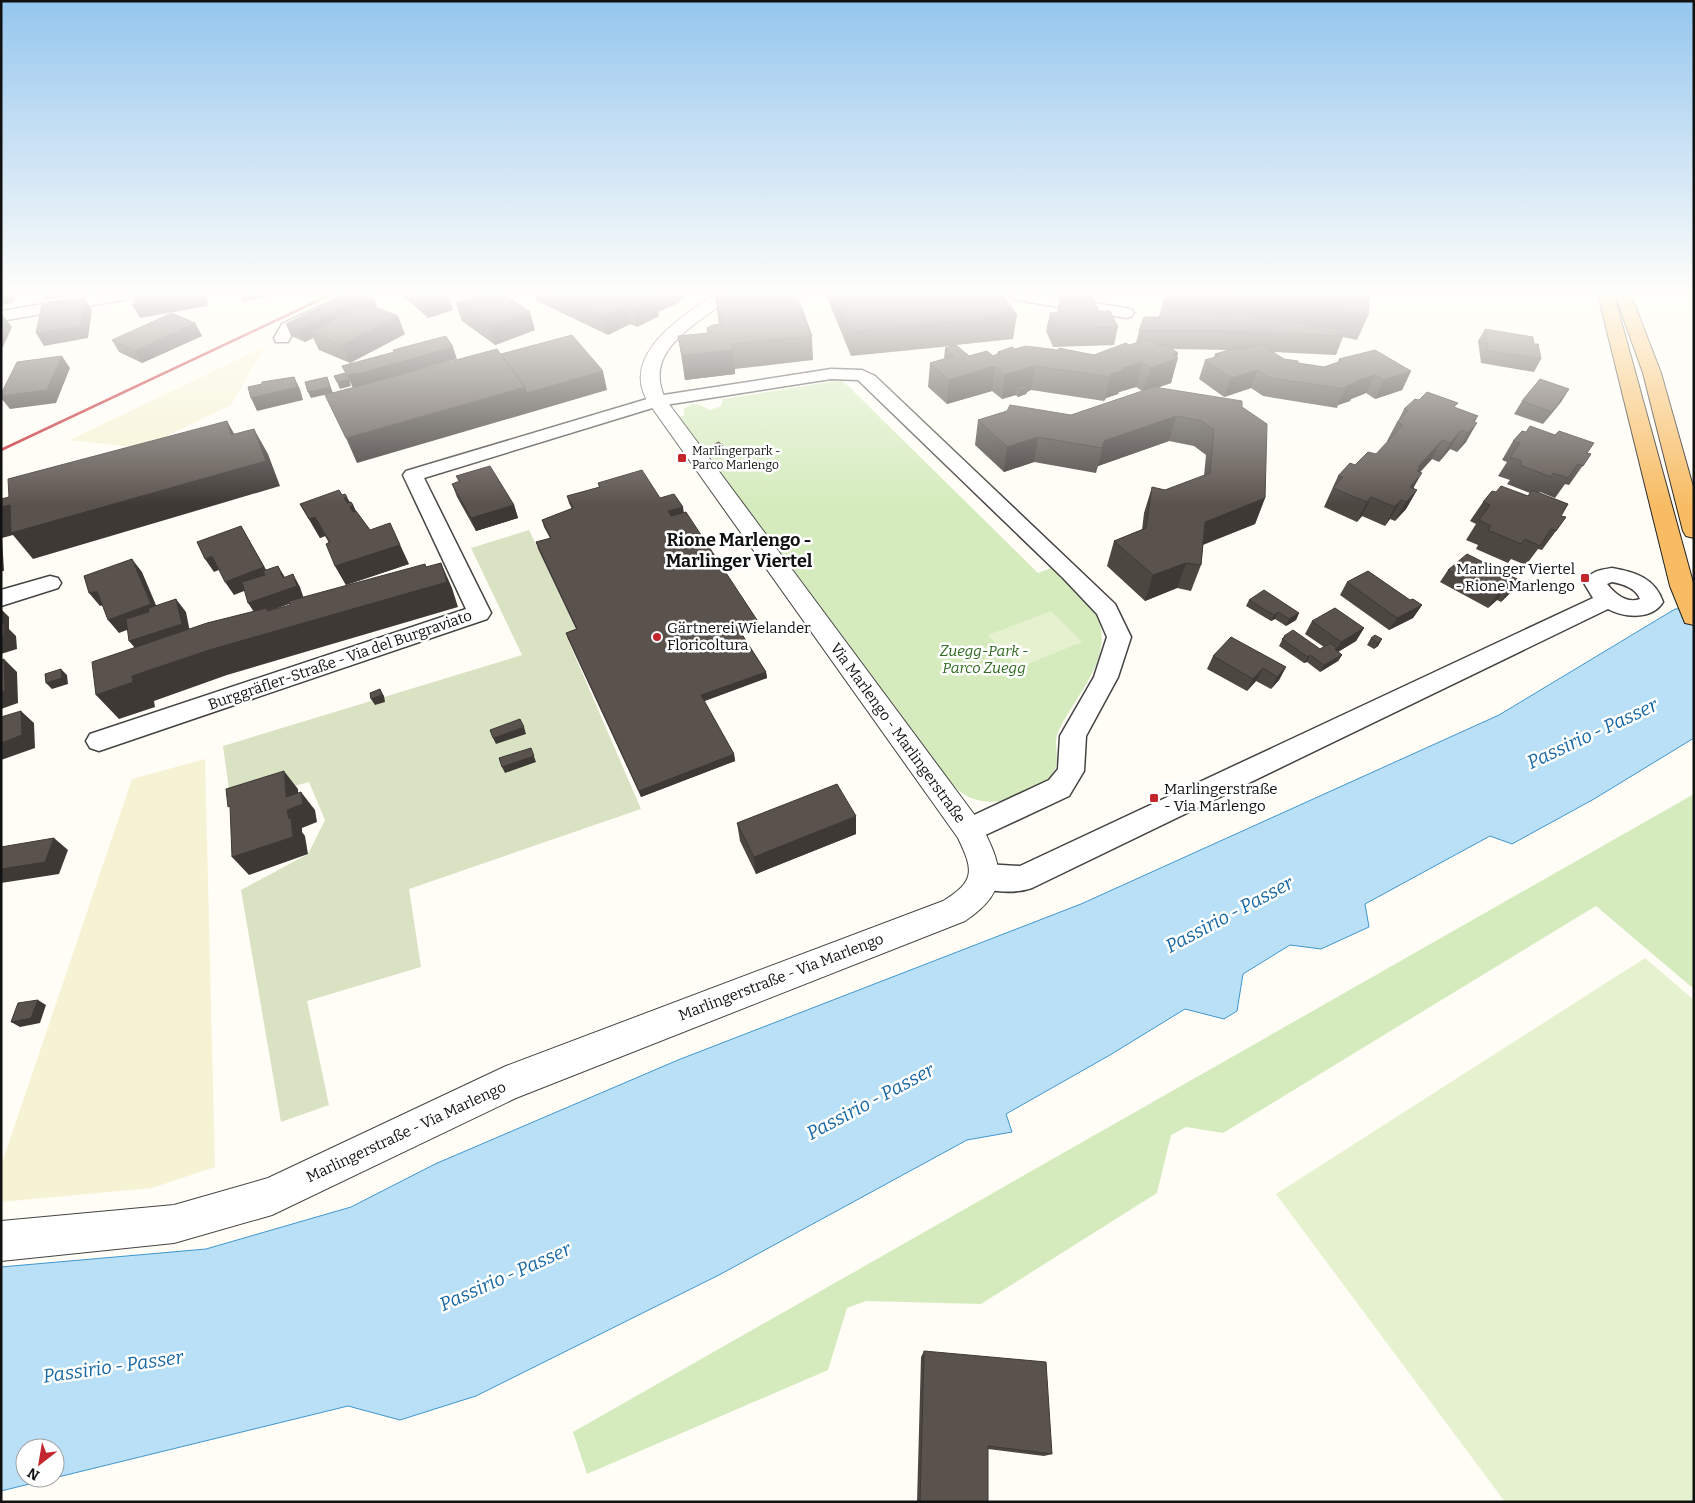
<svg xmlns="http://www.w3.org/2000/svg" width="1695" height="1503" font-family="Bitter,serif">
<rect width="100%" height="100%" fill="#fffdf5"/>
<!-- farmland -->
<path fill="#f6f3d4" d="M264 347 231 405 142 448 70 440Z
M205 759 215 1167 152 1188 1 1202V1166L132 779Z"/>
<!-- green -->
<path fill="#d5ebbd" d="M842 380 1038 573 1051 568C1066 582 1095 604 1100 625 1110 663 1073 699 1058 732 1053 743 1060 758 1055 769 1041 798 988 812 962 793 956 789 951 782 946 777L679 417 684 416V409C693 401 700 404 710 410L721 406 723 399Z
M1694 794V989L1596 906 1223 1133 1186 1127 1171 1135 1157 1193 981 1304 866 1301 847 1308 828 1370 587 1474 573 1432Z"/>
<!-- cemetery -->
<path fill="#d9e3c4" d="M529 530 579 636 568 640 641 809 409 889 421 967 307 1001 329 1105 281 1122 241 890 308 854 325 820 309 782 231 804 223 746 522 655 471 548Z"/>
<!-- pitch -->
<path fill="#e6f2cf" d="M1051 611 1082 642 1018 668 988 635Z
M1645 958 1694 1000V1502H1505L1276 1194Z"/>
<!-- water -->
<path fill="#b9e0f7" stroke="#3f96cf" fill-rule="evenodd" d="M1694 608V738L1594 799 1512 844 1490 836 1365 904 1369 927 1321 949 1290 945 1243 974 1237 1011 1224 1019 1185 1009 1110 1055 1006 1114 1012 1132 967 1140 719 1275 476 1396 400 1420 348 1406 1 1491V1267L206 1249 351 1207 435 1164 678 1060 1081 904 1499 715 1675 609ZM25 1448H55V1478H25Z"/>
<g fill="none" stroke-linecap="round" stroke-linejoin="round">
<!-- minor casing -->
<g stroke="#444" stroke-width="3">
<path id="minor" d="M98 295H131L129 298 123 300 1 321V311Z
M344 295H364L362 298 294 331 288 342H276L274 338 282 324Z
M1009 295H1043L1126 308 1132 310 1134 313 1132 316 1126 318 1017 300 1011 298Z
M831 369 862 370 875 376 1115 604 1131 637 1118 677 1086 736 1084 771 1069 796 979 838 969 842 959 838 955 830 959 822 1049 780 1058 769 1060 736 1094 677 1107 637 1097 614 1063 578 858 380 831 379 659 406 424 478 491 613 487 619 99 751 90 748 86 741 90 734 466 609 403 475 406 471 657 396Z
M1612 568C1635 572 1655 578 1663 602 1652 620 1625 618 1608 609L1032 888C1015 894 992 892 975 886L970 877 975 868 985 864 1020 866 1593 598 1584 583C1591 571 1599 570 1612 568ZM1612 582C1623 584 1636 588 1640 599 1627 604 1615 594 1607 584Z
M50 576 58 578 61 583 58 588 1 606V590Z"/>
</g>
<!-- tertiary casing -->
<g stroke="#444" stroke-width="2">
<path id="tertiary" d="M713 295H731C726 303 715 309 707 315 677 337 646 360 666 400L979 821C1002 865 1012 889 965 921L516 1098 272 1215 174 1243 1 1261V1221L174 1205 268 1178 506 1066 943 901C975 881 974 871 958 838L650 405C617 357 679 319 713 295Z"/>
</g>
<!-- trunk casing -->
<g stroke="#222" stroke-width="2">
<path id="trunk" d="M1598 295H1614L1694 586V625L1685 623 1670 586Z
M1615 295H1631L1661 373 1694 490V538L1686 536 1683 531 1643 373Z"/>
</g>
<!-- minor -->
<use href="#minor" fill="#fff" fill-rule="evenodd"/>
<!-- tertiary -->
<use href="#tertiary" fill="#fff" fill-rule="evenodd"/>
<!-- trunk -->
<use href="#trunk" fill="#f7bc64" fill-rule="evenodd"/>
<!-- rail -->
<path stroke="#c4262e" stroke-width="2.5" d="M1 450 330 295"/>
</g>
<!-- wall -->
<path fill="#4d4742" d="M345 295H372L377 306 375 307 405 334 350 363 319 350 313 338 305 342 291 336 286 324Z
M402 295H448L453 310 428 318Z
M535 295H604L611 298 616 295H684L685 297 680 299V302L658 312 659 316 637 327 630 324 608 335 537 301Z
M715 295 812 336 813 360 735 369V374L685 380 678 336 708 333 719 324 718 319Z
M826 295H1003L1017 315 1013 339 956 345 969 356H993L997 354 998 352 1015 349 1094 355 1136 343 1139 331 1159 317 1165 295H1369L1368 316 1357 340 1343 337 1336 355 1273 352 1284 359 1298 363 1324 367 1338 362 1339 359 1411 371 1402 390 1375 399 1366 393 1351 399 1350 401 1338 405 1337 408 1263 396 1251 388 1224 397 1199 379 1205 360 1214 358 1215 354 1228 350 1173 349 1178 353 1171 383 1157 388 1242 407 1265 498 1255 524 1203 545 1201 565 1191 591 1177 588 1145 601 1107 566 1114 541 1142 530 1144 513 1152 487 1165 490 1204 476 1206 455 1194 446 1169 441 1098 466 1096 473 1034 462 1004 472 975 445 978 420 1071 415 1142 391 1136 387 1119 392 1118 394 1106 398 1104 401 1031 390 1027 392 1026 394 1018 397 1016 395 1002 399 992 391 947 404 928 387 930 363 944 359 945 348 952 346 851 356Z
M1060 296 1099 311 1118 327 1114 345 1053 347 1046 331 1050 313H1057Z
M456 303 535 330 495 345 462 321Z
M195 323 202 336 142 363 119 352 112 340Z
M1485 329 1534 344 1541 359 1534 372 1481 363 1478 341Z
M1569 389 1561 402 1543 424 1514 414 1522 401Z
M1419 400 1455 408 1475 422 1466 442 1457 452 1450 449 1439 462 1432 459 1420 472 1413 489 1417 490 1406 509 1395 521 1390 519 1385 526 1362 516 1357 522 1324 507 1338 476 1355 465 1376 454 1388 442 1387 441 1397 422 1398 421 1404 409Z
M1513 441 1587 453 1591 454 1569 485 1565 484 1555 498 1540 492 1539 493 1561 516 1556 531 1542 550 1538 549 1526 565 1511 559 1508 563 1476 549 1478 545 1466 540 1476 524 1470 521 1483 502 1496 492 1528 496 1530 493 1507 484 1510 480 1498 476 1507 462 1502 460Z
M714 444 723 446 724 453 719 454 715 450Z
M456 476 514 505 518 518 476 531 457 497 452 484 459 482Z
M598 483 660 498 684 512 757 620 758 626 741 632 766 672 767 678 704 701 734 754 735 761 641 797 568 639 566 633 576 629 538 549 536 542 550 538 544 527 542 520 572 509 569 503 567 496 599 487Z
M342 495 353 505 356 511 370 530 409 564 346 585 335 566 329 543 325 536 320 538 300 504Z
M1448 570 1519 580 1510 593 1501 602 1497 600 1488 608 1440 582Z
M1347 582 1410 600 1422 605 1413 618 1389 630 1340 595Z
M1249 600 1299 613 1296 620 1286 626 1275 619 1271 621 1246 606Z
M1312 621 1364 628 1356 641 1338 652 1342 655 1338 661 1320 672 1307 662 1304 663 1279 646 1284 636 1320 649 1324 647 1305 634Z
M1371 638 1382 639 1378 646 1374 649 1367 645Z
M1213 656 1286 667 1279 680 1271 689 1256 681 1247 691 1207 669Z
M737 823 856 834 756 874 740 841Z
M924 1351 1052 1454 1044 1456 988 1449V1502H917L921 1357Z"/>
<!-- shaded-wall -->
<path fill="#3f3936" d="M1 295H15L13 303 1 305Z
M42 295H74L45 300Z
M197 295H208L207 306 140 318 133 306Z
M240 295H271V296L243 301Z
M371 295H372L377 306 319 335 310 332 313 338 305 342 299 330Z
M438 295H448L453 310 428 318 421 300Z
M654 295H684L685 297 680 299V302L658 312 659 316 637 327 634 309 651 296Z
M85 298 92 310 88 338 44 346 36 333Z
M627 306 630 324 608 335 604 317Z
M530 312 535 330 495 345 489 327Z
M3 315 12 327 3 347H1V319Z
M398 316 405 334 350 363 342 345Z
M195 323 202 336 142 363 135 351Z
M453 347 457 359 353 388 347 375Z
M733 350 735 374 685 380 682 355Z
M1178 353 1176 359 1178 358 1171 383 1143 392 1150 368 1173 355Z
M62 356 70 368 56 403 10 409 1 398V396Z
M1142 362 1136 387 1119 392 1118 394 1106 398 1104 401 1111 374 1123 368Z
M995 366 992 391 947 404 949 380Z
M1035 366 1031 390 1027 392 1026 394 1018 397 1019 390 1017 389 1016 395 1002 399 1005 375Z
M1258 370 1251 388 1224 397 1231 378Z
M603 371 607 390 357 463 346 438 525 387Z
M1411 371 1402 390 1375 399 1384 380Z
M1375 375 1366 393 1351 399 1350 401 1338 405 1346 386 1356 381Z
M294 377 300 389 303 400 257 411 251 398Z
M327 377 333 393 311 398 308 392Z
M349 379 351 386 340 389 337 382Z
M1569 389 1561 402 1543 424 1552 412Z
M1176 416 1169 441 1098 466 1104 441Z
M1478 416 1470 430 1477 423 1466 442 1457 452 1468 433 1473 421Z
M227 421 241 446 231 435Z
M254 429 268 454 280 486 33 559 13 535 2 538 4 571H1V507Z
M1461 430 1450 449 1439 462 1450 443Z
M1038 437 1034 462 1004 472 1007 447Z
M1442 440 1432 459 1412 481 1418 467Z
M723 446 724 453 719 454 718 448Z
M1422 473 1411 492 1410 487Z
M1417 490 1406 509 1395 521 1406 502Z
M347 497 352 506 353 505 362 525 344 498Z
M1371 497 1362 516 1357 522 1367 502Z
M1265 498 1255 524 1196 547 1205 522Z
M1401 500 1390 519 1385 526 1395 507Z
M514 505 518 518 476 531 471 518Z
M683 507 684 514 669 518 668 511Z
M315 517 325 536 320 538 309 519Z
M390 523 409 564 346 585 335 566Z
M241 526 272 580 234 595 225 582Z
M212 556 221 569 214 572 205 559Z
M132 559 142 572 161 617 119 633 108 620Z
M441 563 452 588 458 607 227 675 154 701 155 707 119 719 96 695 132 676 256 615 248 603 283 578 278 566 286 579 293 574 300 587 304 599 269 611 435 585Z
M1186 563 1177 588 1145 601 1153 575Z
M1519 580 1510 593 1501 602 1510 589Z
M1506 587 1497 600 1488 608 1497 595Z
M97 591 107 604 100 606 89 593Z
M176 599 186 612 191 637 140 654 129 641Z
M1422 605 1413 618 1389 630 1397 618Z
M1 609 9 617V629L16 636 17 649 1 654Z
M1278 612 1275 619 1271 621 1274 615Z
M1299 613 1296 620 1286 626 1289 619Z
M757 620 758 626 738 633 737 627Z
M1364 628 1356 641 1331 656 1335 649 1337 648 1341 642Z
M1382 639 1378 646 1374 649 1378 643Z
M1310 655 1307 662 1304 663 1308 657Z
M1342 655 1338 661 1320 672 1324 665Z
M4 659 17 672 18 703 1 709V692Z
M1286 667 1279 680 1271 689 1277 677Z
M1263 668 1256 681 1247 691 1253 679Z
M61 669 67 675 68 684 52 689 46 683Z
M766 672 767 678 702 702 701 695Z
M380 689 384 696 385 702 375 705 371 699Z
M21 711 34 723 35 748 1 760V743Z
M524 727 526 734 496 744 493 738Z
M531 748 536 762 505 773 502 767Z
M734 754 735 761 641 797 639 791Z
M284 771 298 789 299 806 301 792 315 810 317 822 302 828V832L305 836 308 854 249 875 232 857 286 797Z
M856 816V834L756 874 754 857Z
M54 838 68 850 59 874 1 883V869Z
M38 1000 46 1005 40 1023 20 1027 11 1022Z"/>
<!-- building -->
<path fill="#5a524d" stroke="#3f3936" d="M134 295H197L133 306Z
M345 295H371L299 330 286 324Z
M415 295H438L421 300Z
M480 295H505L530 312 489 327 456 303Z
M556 295H604L611 298 616 295H654L651 296 656 298 634 309 627 306 604 317Z
M715 295H797L812 336 731 344 733 350 682 355 678 336 708 333 707 328 713 325 723 324Z
M836 295H1003L1017 315 851 332Z
M1236 295H1369L1368 316Z
M1060 296H1091L1099 311H1110L1118 327 1056 329 1050 313 1063 312 1060 304H1063Z
M85 298 80 326 36 333 42 305Z
M367 304 398 316 342 345 310 332Z
M1163 307 1228 317 1230 312 1344 330V336L1226 331H1139L1144 317H1159Z
M172 313 195 323 135 351 112 340Z
M1485 329 1533 337 1534 344H1538L1541 359 1488 351Z
M572 335 603 371 527 393 525 387 501 354Z
M446 336 453 347 358 374 357 373 347 375 342 366 394 352 393 350Z
M1149 339 1160 346 1166 345 1178 353 1173 355 1178 358 1150 368 1142 362 1123 368 1124 370 1111 374 1110 377 1035 366 1005 375 995 366 949 380 930 363 954 356 945 348 956 345 969 356 987 351 993 356 1000 353 998 352 1012 347 1015 349 1026 346 1058 350 1059 348 1094 355 1126 343 1129 345Z
M1260 344 1284 359 1298 361V363L1324 367 1342 361 1339 359 1375 350 1411 371 1384 380 1375 375 1356 381 1358 382 1346 386 1345 389 1270 378 1258 370 1231 378 1205 360 1219 356 1215 354 1236 348 1240 350Z
M497 349 525 387 346 438 325 395Z
M62 356 47 390 1 396V394L17 362Z
M345 373 349 379 337 382 334 376Z
M294 377 297 387 251 398 248 387 262 384V382Z
M327 377 330 387 308 392 305 382Z
M1540 379 1569 389 1552 412 1522 401Z
M1025 386 1027 388 1019 390 1017 389Z
M1154 387 1242 401V407L1267 424 1265 498 1205 522 1201 565 1186 563 1153 575 1114 541 1146 528 1152 487 1165 490 1210 473 1214 430 1202 421 1176 416 1104 441 1102 448 1038 437 1007 447 978 420 1007 411 1010 405 1071 415Z
M1427 392 1458 403 1454 407 1478 416 1473 421 1477 423 1468 433 1461 430 1450 443 1442 440 1418 467H1420L1417 471 1422 473 1410 487 1417 490 1406 502 1401 500 1395 507 1371 497 1367 502 1333 488 1343 477 1338 476 1350 463 1355 465 1368 452 1376 454 1403 425 1397 422 1408 411 1404 409 1415 399 1419 400Z
M227 421 231 435 254 429 266 461 11 533 10 505 1 507V499L9 497 8 479Z
M1530 426 1555 435 1559 431 1594 443 1587 453 1591 454 1583 466 1578 464 1568 478 1553 473 1551 477 1520 465 1522 461 1510 457 1520 443 1513 441 1522 431 1526 432Z
M719 442 723 446 718 448 714 444Z
M490 466 514 505 471 518 452 484 460 481 456 476Z
M642 470 660 498 674 494 683 507 668 511 671 516 686 512 757 620 737 627 766 672 701 695 734 754 639 791 566 633 577 629 536 542 551 538 542 520 573 508 567 496 600 487 598 483Z
M1501 486 1528 496 1532 490 1568 504 1561 516 1566 517 1556 531 1551 529 1540 546 1525 539 1521 544 1488 530 1491 526 1479 520 1490 505 1483 502 1492 491 1496 492Z
M339 490 342 495 345 494 347 497 344 498 347 503 351 502 353 505 350 507 353 512 356 511 370 530 390 523 400 545 335 566 326 544 330 542 315 517 309 519 300 504Z
M241 526 264 567 225 582 212 556 205 559 197 542Z
M1467 554 1519 580 1510 589 1506 587 1497 595 1448 570Z
M132 559 151 604 108 620 97 591 89 593 84 576Z
M441 563 447 582 209 650 132 676 133 682 96 695 92 662 207 623 267 608V611L290 605 289 601 425 564 426 567Z
M278 566 283 578 293 574 297 586 248 603 242 582 265 575 263 571Z
M1368 571 1410 600 1413 599 1422 605 1397 618 1347 582Z
M1264 590 1299 613 1289 619 1278 612 1274 615 1249 600Z
M176 599 182 624 129 641 126 619 149 612V608Z
M1335 608 1364 628 1341 642 1312 621Z
M4 623V636L1 637V624Z
M1293 630 1320 649 1330 643 1337 648 1335 649 1342 655 1324 665 1310 655 1308 657 1282 639 1285 637 1284 636Z
M1375 635 1382 639 1378 643 1371 638Z
M1231 637 1286 667 1277 677 1263 668 1253 679 1213 656Z
M4 659 5 691 1 692V660Z
M61 669 62 678 46 683 45 674Z
M380 689 382 695 371 699 370 693Z
M21 711 22 735 1 743V717Z
M520 719 524 727 493 738 490 730Z
M531 748 534 756 502 767 499 758Z
M284 771 286 797 301 792 303 804 287 810 289 819 291 818 293 837 232 857 230 806 228 807 226 789Z
M837 784 856 816 754 857 737 823Z
M54 838 45 862 1 869V847Z
M38 1000 31 1018 11 1022 18 1003Z
M924 1351 1046 1362 1052 1454 988 1446V1502H920Z"/>
<!-- sky -->
<linearGradient id="sky" x2="0" y2="1"><stop stop-color="#95c6ee"/><stop offset="0.58" stop-color="#fffefa"/><stop offset="1" stop-color="#fffefa" stop-opacity="0"/></linearGradient>
<rect width="1695" height="505" fill="url(#sky)"/>
<!-- markers -->
<g fill="#c4262e" stroke="#fff" stroke-width="2">
<rect x="677" y="453" width="10" height="10" rx="2.5"/>
<rect x="1580" y="573" width="10" height="10" rx="2.5"/>
<circle cx="657" cy="637" r="5"/>
<rect x="1149" y="793" width="10" height="10" rx="2.5"/>
</g>
<g text-anchor="middle" stroke-width="5" stroke-linejoin="round" paint-order="stroke">
<!-- far-poi labels -->
<g font-size="12" fill="#111" stroke="#fff" text-anchor="start">
<text x="692" y="455">Marlingerpark -<tspan x="692" dy="14">Parco Marlengo</tspan></text>
</g>
<!-- poi labels -->
<g font-size="15" fill="#111" stroke="#fff" text-anchor="start">
<text x="1575" y="574" text-anchor="end">Marlinger Viertel<tspan x="1575" dy="17">- Rione Marlengo</tspan></text>
<text x="667" y="633">Gärtnerei Wielander<tspan x="667" dy="17">Floricoltura</tspan></text>
<text x="1164" y="794">Marlingerstraße<tspan x="1164" dy="17">- Via Marlengo</tspan></text>
</g>
<!-- park labels -->
<g font-size="15" font-style="italic" fill="#2f6b1f" stroke="#fff">
<text x="984" y="656">Zuegg-Park -<tspan x="984" dy="17">Parco Zuegg</tspan></text>
</g>
<!-- street labels -->
<g font-size="15" fill="#111" stroke="#fff">
<text transform="translate(340 660) rotate(-19)" y="5">Burggräfler-Straße - Via del Burgraviato</text>
<text transform="translate(898 733) rotate(54)" y="5">Via Marlengo - Marlingerstraße</text>
<text transform="translate(781 977) rotate(-21)" y="5">Marlingerstraße - Via Marlengo</text>
<text transform="translate(406 1132) rotate(-25)" y="5">Marlingerstraße - Via Marlengo</text>
</g>
<!-- quarter labels -->
<g font-size="18" font-weight="bold" fill="#111" stroke="#fff">
<text x="739" y="546">Rione Marlengo -<tspan x="739" dy="21">Marlinger Viertel</tspan></text>
</g>
<!-- near-water labels -->
<g font-size="19" font-style="italic" fill="#1768a6" stroke="#fff">
<text transform="translate(1592 733) rotate(-25)" y="7">Passirio - Passer</text>
<text transform="translate(1229 914) rotate(-28)" y="7">Passirio - Passer</text>
<text transform="translate(870 1101) rotate(-28)" y="7">Passirio - Passer</text>
<text transform="translate(505 1276) rotate(-24)" y="7">Passirio - Passer</text>
<text transform="translate(113 1366) rotate(-8)" y="7">Passirio - Passer</text>
</g>
</g>
<!-- border -->
<rect width="1695" height="1503" fill="none" stroke="#111111" stroke-width="5"/>
<!-- north arrow -->
<g transform="translate(40 1463) rotate(211)"><circle r="24" fill="#ffffff" stroke="#a0a0a0"/>
<path d="M0-4L9 19L0 12L-9 19Z" fill="#c4262e"/>
<text y="-8" font-size="14" font-weight="bold" text-anchor="middle" fill="#111111">N</text>
</g>
</svg>
